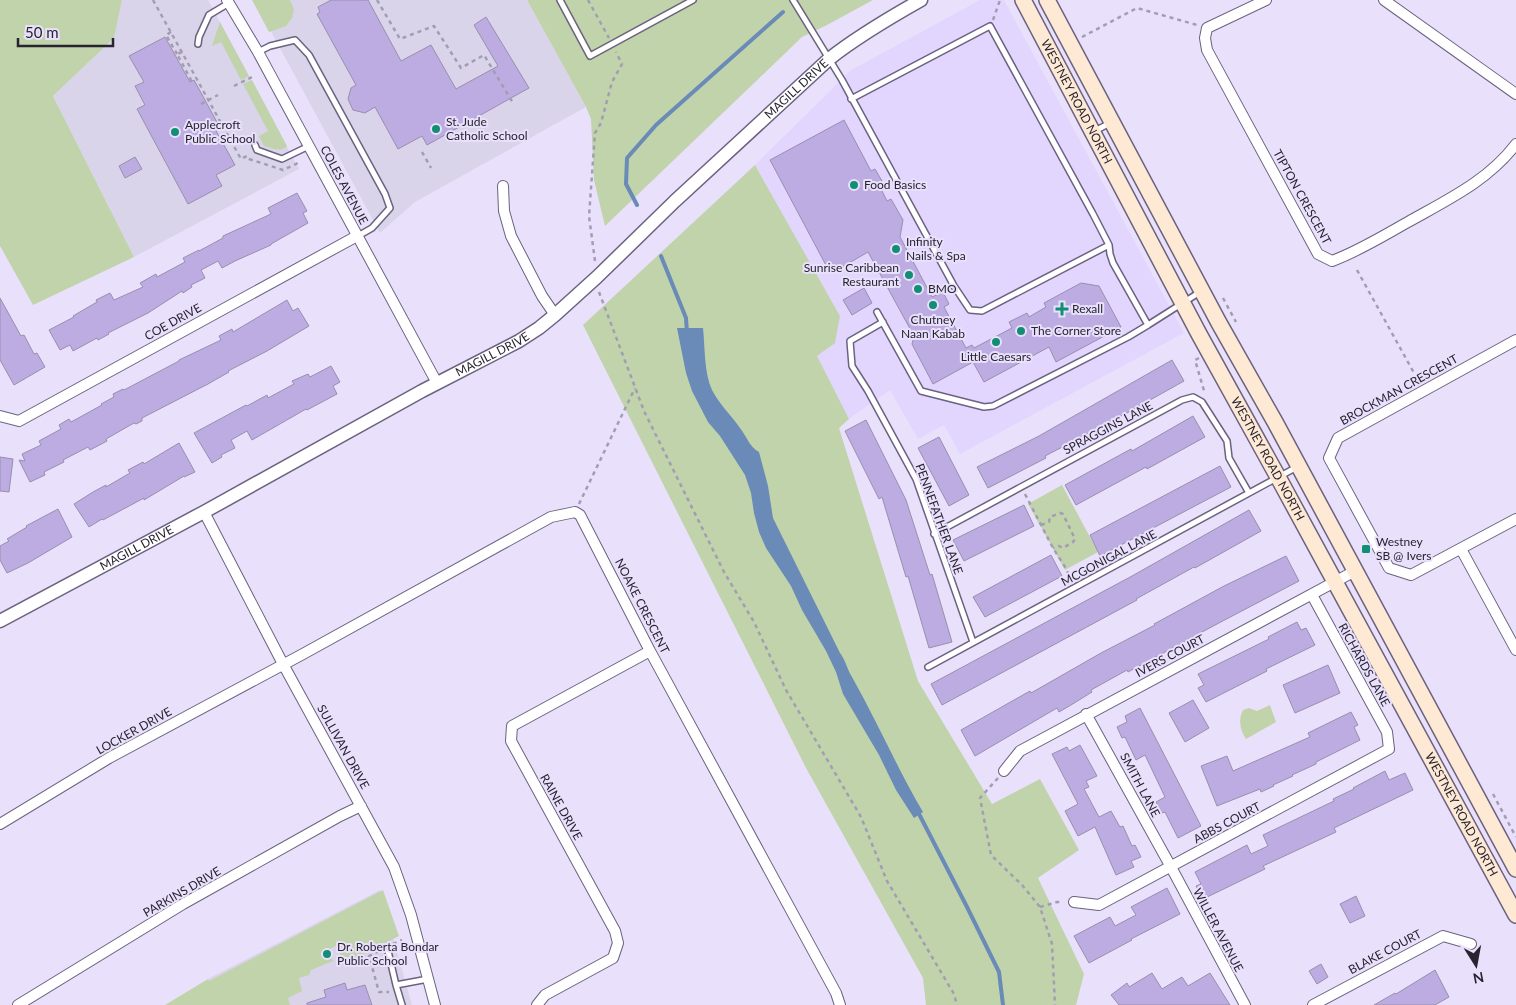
<svg xmlns="http://www.w3.org/2000/svg" width="1516" height="1005" font-family="Lato,sans-serif">
<rect width="100%" height="100%" fill="#e9e1fc"/>
<!-- built -->
<path fill="#e2d6ff" d="M980 0H1004L1184 333 960 454 944 425 918 439 890 390 849 419 816 356 840 316 755 165 851 70Z"/>
<!-- education -->
<path fill="#dad4ea" d="M122 0H208L299 169 134 257 53 96 114 38Z
M254 0H527L586 107 415 202 380 233Z
M380 890 412 1005H215L208 979Z"/>
<!-- green -->
<path fill="#c1d3ab" d="M0 0H122L114 38 53 96 134 257 33 305 0 246Z
M252 0H290L294 10 292 18 286 26 269 32Z
M527 0H873L827 25 802 37 605 226 594 180 591 119 586 107Z
M220 22 249 76 241 80 221 42 212 46Z
M252 80 287 146C281 153 272 148 264 146L259 136 268 131 243 84Z
M755 165 840 316 835 343 817 356 849 419 839 428 918 681 992 804 1040 779 1079 850 1038 878 1084 974 1076 1005H926L923 978 806 768 583 325Z
M1062 485 1098 552 1065 570 1028 504Z
M1270 705 1276 722 1246 739C1240 731 1238 719 1243 710L1249 708 1257 711Z
M383 890 399 936 349 962 342 961 338 945 327 950 328 957H331L333 961 311 970 309 975 299 978 302 991 288 998 290 1005H165L208 979 209 981Z"/>
<!-- water -->
<path fill="#6a8ab7" d="M677 328H703C705 347 704 373 712 390 719 404 731 415 740 428 746 435 750 448 759 452L768 486 773 518 840 653C846 661 847 669 852 677 877 721 897 768 923 812L914 818 896 790 879 755 843 694 836 672 826 651 802 610 791 586 766 548 759 532 754 513 751 493 745 475 720 436 708 422 692 391 686 373Z"/>
<g fill="none" stroke-linecap="round" stroke-linejoin="round">
<!-- stream -->
<path stroke="#6a8ab7" stroke-width="4" d="M637 205 626 184 627 158 656 125 783 12
M661 256 686 318 687 333
M918 812 967 907 999 972 1003 1005"/>
</g>
<!-- building -->
<path fill="#bcace1" stroke="#988fae" d="M331 0H368L401 61 431 45 456 89 498 66 474 25 486 17 529 88 427 145 422 136 398 149 375 107 365 113 353 110 348 99 351 88 356 85 317 14 320 12 318 7Z
M165 37 190 82 194 80 218 124 214 127 235 165 216 175 222 186 188 204 137 109 145 105 135 86 144 82 129 56Z
M844 120 871 171 875 169 882 181 878 183 887 201 891 199 903 220 900 237 932 297 943 292 949 304 944 307 966 348 972 345 974 348 1012 328 1009 322 1027 313 1029 317 1046 307 1044 303 1081 283 1099 286 1121 327 1056 362 1049 347 984 382 973 362 933 384 912 344 914 336 868 252 832 273 831 271H829L770 160Z
M135 157 142 169 125 178 119 166Z
M297 193 307 211 303 213 308 223 271 244V245L235 261 222 268 218 261 201 270 205 278 191 285 192 287 183 293 182 291 148 313 108 333 109 334 98 340 97 338 73 351 70 345 60 350 49 330 74 317 73 316 97 302 96 300 110 293 114 300 143 287 140 283 156 274 157 277 185 262 183 258 199 250V251L223 238V236L271 214 268 208Z
M864 288 872 303 852 315 843 300Z
M0 298 21 336 24 335 34 354 37 353 45 367 14 385 0 360Z
M287 300 293 311 298 308 309 326 267 351 228 371 229 372 208 384 142 418V421L136 424 134 423 106 439 107 441 90 450 88 447 63 460 64 462 44 472 45 475 30 482 19 460 25 461 22 454 41 445 39 441 61 429 59 425 69 419 71 422 102 405 101 404 114 397 113 394 123 389 124 390 179 361V360L221 340 219 336 232 329 233 332Z
M1172 360 1184 381 1118 418 1045 456 1046 458 988 488 977 467 1039 436Z
M331 366 340 382 333 386 337 394 307 410 306 409 252 440 247 431 231 440 235 448 221 455 222 457 212 463 194 433 246 405 247 406 267 395 268 398 294 384 292 381 308 374 310 377Z
M1193 416 1205 437 1147 469 1146 467 1076 505 1065 485 1131 449 1132 451Z
M866 420 906 500 930 575 932 574 952 642 929 648 908 576 906 577 882 497 879 499 845 431Z
M939 437 969 495 949 506 918 448Z
M179 443 195 472 184 477V476L144 500V498L103 520 102 519 89 527 74 504 93 492 106 485V487L130 473 128 470 143 462 144 464Z
M0 457 13 459 9 492 0 491Z
M1220 466 1231 487 1100 556 1090 535Z
M1024 505 1034 526 964 561 953 540Z
M58 509 72 537 28 563 7 573 0 560V546L9 541 7 539 27 527 26 526Z
M1249 510 1261 531 1195 568 1194 567 1136 599 1137 600 942 705 931 684 1132 576Z
M1051 555 1062 576 985 617 973 597Z
M1286 556 1299 581 1217 624 1128 672 1127 670 1091 690 1092 692 1071 705 1059 712 1057 708 975 756 961 730 1030 691 1031 693 1101 653 1155 625 1154 624 1224 586Z
M1297 622 1301 630 1306 628 1315 645 1266 669 1267 671 1206 702 1198 688 1204 685 1198 674 1269 639 1268 637Z
M1328 665 1340 693 1295 713 1283 685Z
M1193 700 1209 728 1185 742 1169 713Z
M1140 708 1201 826 1178 838 1165 812 1162 813 1156 802 1165 797 1145 755 1136 760 1125 737 1122 738 1117 727 1127 722 1125 716Z
M1351 712 1358 725 1354 727 1360 740 1316 762V764L1292 775 1293 776 1273 785 1274 786 1261 792 1260 789 1217 806 1201 766 1227 756 1233 771 1310 737 1308 733Z
M1080 745 1097 776 1086 781 1089 787 1084 789 1099 817 1111 811 1120 827 1123 826 1132 846 1135 845 1141 857 1131 861 1134 867 1116 875 1095 827 1078 836 1065 811 1078 804 1052 754 1067 747 1069 751Z
M1385 771 1389 780 1405 773 1413 790 1334 828 1336 832 1263 866 1265 869 1203 899 1196 886 1201 884 1195 872 1247 845 1251 854 1268 846 1263 835 1334 801 1333 799 1354 789 1353 788Z
M1167 888 1180 914 1131 939 1132 940 1089 963 1074 936 1110 917 1115 926 1136 915 1131 907Z
M1356 896 1365 916 1350 923 1340 904Z
M1321 964 1328 977 1317 984 1309 971Z
M1435 970 1449 997 1435 1005H1374L1395 993 1396 994Z
M1152 973 1162 989 1182 977 1188 986 1210 973 1230 1005H1119L1111 995 1127 983 1129 987Z
M345 983 347 990 365 985 372 1005H307V1003L326 997 324 990Z"/>
<g fill="none" stroke-linecap="round" stroke-linejoin="round">
<!-- service casing -->
<g stroke="#6b627f" stroke-width="8">
<path id="service" d="M560 0 590 56 693 0
M793 0 842 80 954 286 970 310 982 311 1109 245
M198 44 199 37 209 15 229 3
M258 52 270 46 295 40 309 55 385 194 390 208 372 228 358 236
M851 99 990 26 1093 214 1109 245 1110 254 1113 263 1148 325 1200 292
M1093 132 1110 123
M255 145 257 150 282 159 309 146
M877 312 921 391 984 407 993 406 1128 337 1148 325
M883 322 850 341 852 366 868 391 916 479 973 642
M934 534 1182 400 1193 397 1202 402 1227 441 1229 458 1249 493
M928 667 1297 467
M388 951 396 985 428 979
M396 985 402 1005"/>
</g>
<!-- minor casing -->
<g stroke="#6b627f" stroke-width="12">
<path id="minor" d="M227 0 258 52 437 383
M1266 0 1207 28 1205 38 1207 50 1318 254 1332 261C1359 251 1383 236 1408 222 1447 200 1488 181 1516 144
M1384 0 1516 94
M503 186 504 211 511 236 542 296 555 315
M1516 340 1338 438 1329 458 1389 568 1411 575 1516 519
M0 416 19 421 357 236
M204 512 283 664 394 867 411 915 435 1005
M1461 549 1516 650
M1086 714 1171 867 1245 1005
M1004 771 1020 751 1355 571
M0 824 109 758 303 654 551 517 575 512 580 515 650 651 836 993 840 1005
M1074 902 1099 905 1389 749 1387 732 1312 595
M18 1005 183 904 340 816 361 806
M537 1005 545 995 613 958 618 943 615 931 511 741 512 726 650 651
M1313 1005 1443 936 1471 944"/>
</g>
<!-- tertiary casing -->
<g stroke="#6b627f" stroke-width="15">
<g id="tertiary">
<path id="s1" d="M0 621 204 512 422 391 519 341 539 328 555 315 597 277 675 201 829 59C858 36 889 18 921 0"/>
</g>
</g>
<!-- secondary casing -->
<g stroke="#6b627f" stroke-width="18">
<g id="secondary">
<path id="s2" d="M1023 0 1199 334 1278 477 1516 915"/>
<path d="M1047 0 1219 323 1275 422 1516 869"/>
</g>
</g>
<!-- path -->
<path stroke="#a39db3" stroke-width="2.5" stroke-dasharray="4 4" stroke-linecap="butt" d="M153 0 241 159 247 156 249 159 283 170 298 163
M377 0 400 39 434 26 461 68 484 55 513 103
M588 0 609 38
M993 20 1000 0
M171 32 166 35 177 54
M1082 37 1137 8 1197 25
M182 52 177 54 191 80 196 78
M234 86 252 77
M201 104 218 95
M422 152 431 168
M595 261 589 216 595 133 601 123 612 82 622 64 616 52
M1357 270 1419 382
M599 292 644 411 724 572 754 622 786 690 861 817 887 881 954 994 957 1005
M1223 298 1236 322
M1199 358 1195 360 1205 394
M1025 494 1053 548 1067 570 1070 580
M579 504 635 388
M1041 525 1049 522 1050 517 1060 513 1063 514 1075 539 1073 542 1063 548 1059 546 1053 548
M998 778 980 798 991 855 1022 885 1040 907 1052 944 1055 1005
M1493 794 1516 837
M1040 907 1057 902H1063
M393 944 402 940
M379 951 369 956 379 992H389"/>
<!-- service -->
<use href="#service" stroke="#fff" stroke-width="5"/>
<!-- minor -->
<use href="#minor" stroke="#fff" stroke-width="10"/>
<!-- tertiary -->
<use href="#tertiary" stroke="#fff" stroke-width="12"/>
<!-- secondary -->
<use href="#secondary" stroke="#fde9d4" stroke-width="15"/>
</g>
<!-- markers -->
<g fill="#118e73" stroke="#e9e1fc" stroke-width="2">
<circle cx="436" cy="129" r="5"/>
<circle cx="175" cy="132" r="5"/>
<circle cx="854" cy="185" r="5"/>
<circle cx="896" cy="249" r="5"/>
<circle cx="909" cy="275" r="5"/>
<circle cx="918" cy="289" r="5"/>
<circle cx="933" cy="305" r="5"/>
<path d="M1059.5 301.5h5v5h5v5h-5v5h-5v-5h-5v-5h5z"/>
<circle cx="1021" cy="331" r="5"/>
<circle cx="996" cy="342" r="5"/>
<rect x="1361" y="544" width="10" height="10" rx="2.5"/>
<circle cx="327" cy="954" r="5"/>
</g>
<g text-anchor="middle" stroke-width="4" stroke-linejoin="round" paint-order="stroke">
<!-- street labels -->
<g font-size="12" fill="#272330" stroke="#e9e1fc">
<text dy="4" stroke="none"><textPath href="#s1" startOffset="965">MAGILL DRIVE</textPath></text>
<text dy="4" stroke="none"><textPath href="#s2" startOffset="115">WESTNEY ROAD NORTH</textPath></text>
<text transform="translate(344 185) rotate(62)" y="4">COLES AVENUE</text>
<text transform="translate(1302 197) rotate(61)" y="4">TIPTON CRESCENT</text>
<text transform="translate(173 322) rotate(-29)" y="4">COE DRIVE</text>
<text dy="4" stroke="none"><textPath href="#s1" startOffset="560">MAGILL DRIVE</textPath></text>
<text transform="translate(1399 390) rotate(-29)" y="4">BROCKMAN CRESCENT</text>
<text transform="translate(1108 428) rotate(-28)" y="4">SPRAGGINS LANE</text>
<text dy="4" stroke="none"><textPath href="#s2" startOffset="520">WESTNEY ROAD NORTH</textPath></text>
<text transform="translate(939 519) rotate(70)" y="4">PENNEFATHER LANE</text>
<text dy="4" stroke="none"><textPath href="#s1" startOffset="155">MAGILL DRIVE</textPath></text>
<text transform="translate(1109 558) rotate(-28)" y="4">MCGONIGAL LANE</text>
<text transform="translate(642 606) rotate(63)" y="4">NOAKE CRESCENT</text>
<text transform="translate(1170 656) rotate(-28)" y="4">IVERS COURT</text>
<text transform="translate(1364 665) rotate(61)" y="4">RICHARDS LANE</text>
<text transform="translate(134 731) rotate(-29)" y="4">LOCKER DRIVE</text>
<text transform="translate(343 747) rotate(61)" y="4">SULLIVAN DRIVE</text>
<text transform="translate(1140 785) rotate(62)" y="4">SMITH LANE</text>
<text transform="translate(561 807) rotate(61)" y="4">RAINE DRIVE</text>
<text dy="4" stroke="none"><textPath href="#s2" startOffset="925">WESTNEY ROAD NORTH</textPath></text>
<text transform="translate(1227 823) rotate(-28)" y="4">ABBS COURT</text>
<text transform="translate(182 892) rotate(-30)" y="4">PARKINS DRIVE</text>
<text transform="translate(1218 930) rotate(62)" y="4">WILLER AVENUE</text>
<text transform="translate(1385 952) rotate(-28)" y="4">BLAKE COURT</text>
</g>
<!-- poi labels -->
<g font-size="12" fill="#272330" stroke="#e9e1fc" text-anchor="start">
<text x="446" y="126">St. Jude<tspan x="446" dy="14">Catholic School</tspan></text>
<text x="185" y="129">Applecroft<tspan x="185" dy="14">Public School</tspan></text>
<text x="864" y="189">Food Basics</text>
<text x="906" y="246">Infinity<tspan x="906" dy="14">Nails &amp; Spa</tspan></text>
<text x="899" y="272" text-anchor="end">Sunrise Caribbean<tspan x="899" dy="14">Restaurant</tspan></text>
<text x="928" y="293">BMO</text>
<text x="1072" y="313">Rexall</text>
<text x="933" y="324" text-anchor="middle">Chutney<tspan x="933" dy="14">Naan Kabab</tspan></text>
<text x="1031" y="335">The Corner Store</text>
<text x="996" y="361" text-anchor="middle">Little Caesars</text>
<text x="1376" y="546">Westney<tspan x="1376" dy="14">SB @ Ivers</tspan></text>
<text x="337" y="951">Dr. Roberta Bondar<tspan x="337" dy="14">Public School</tspan></text>
</g>
</g>
<!-- north arrow -->
<g transform="translate(1476 965) rotate(169)" stroke="#e9e1fc" stroke-width="4" paint-order="stroke">
<path d="M0-4L9 19L0 12L-9 19Z" fill="#272330"/>
<text y="-8" font-size="14" font-weight="bold" text-anchor="middle" fill="#272330">N</text>
</g>
<!-- scale -->
<path d="M18 38v8h95v-8" fill="none" stroke="#272330" stroke-width="2.5"/>
<text x="25" y="38" font-size="15" fill="#272330" stroke="#e9e1fc" stroke-width="4" paint-order="stroke">50 m</text>
</svg>
